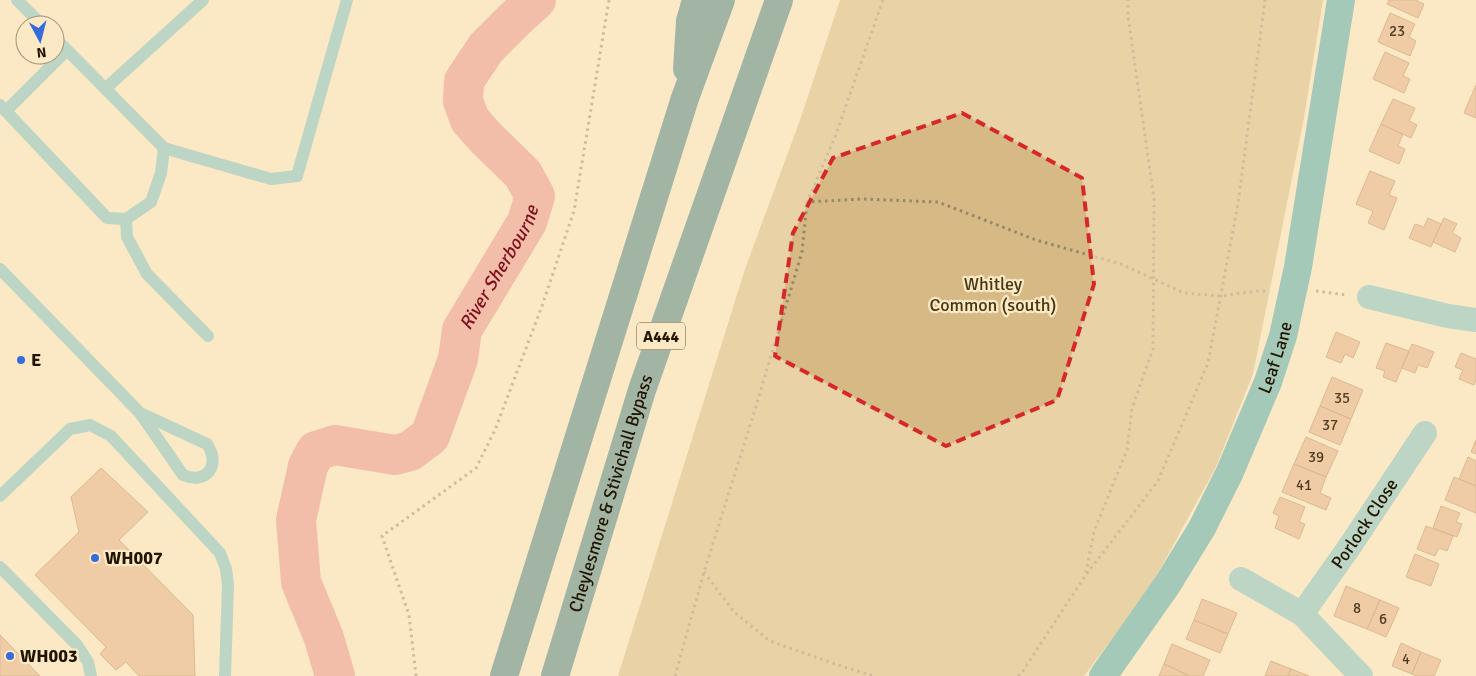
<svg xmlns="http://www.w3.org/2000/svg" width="1476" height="676" font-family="Signika,sans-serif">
<rect width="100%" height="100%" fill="#fbe8c4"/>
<!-- green -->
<path fill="#d6b984" d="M840 0H1323L1304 118 1253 374 1215 469 1148 591 1084 676H618L745 269 800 120Z"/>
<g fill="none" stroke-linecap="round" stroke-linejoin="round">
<!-- river -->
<path stroke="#e78b88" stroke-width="40" id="s1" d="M335 676 324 638 301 582 296 520 308 466 316 451 335 445 395 455 410 451 430 436 458 359 462 330 527 222 535 196 523 174 487 139 470 120 463 101 464 81 486 48 515 19 536 0"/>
</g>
<!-- building -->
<path fill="#e0ac7f" stroke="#b38255" d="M1389 0H1417V1L1424 4 1418 18 1387 4Z
M1390 13 1415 24 1409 37 1416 41 1410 56 1378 42Z
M1385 52 1409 63 1403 76 1410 79 1404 93 1373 79Z
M1476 85V118L1464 113Z
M1393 99 1415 108 1409 121 1417 125 1411 138 1381 124Z
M1381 124 1403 134 1398 146 1405 149 1399 164 1369 151Z
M1370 171 1395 181 1389 195 1397 198 1384 230 1368 223 1373 211 1356 204Z
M1428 218 1441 224 1431 247 1409 238 1415 224 1424 227Z
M1444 218 1457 224 1452 233 1461 238 1455 252 1433 242Z
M1336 332 1360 342 1353 358 1345 354 1341 363 1326 357Z
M1386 343 1409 351 1396 382 1383 377 1385 371 1376 368Z
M1412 344 1434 352 1427 368 1418 365 1415 373 1402 368Z
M1461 353 1476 359V379L1474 385 1459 379 1463 370 1455 367Z
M1332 377 1363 390 1351 419 1320 406Z
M1320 406 1351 419 1340 445 1309 432Z
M1306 437 1338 451 1326 477 1294 464Z
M1476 440V454L1471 452Z
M1468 457 1476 461V486L1459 479Z
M1294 464 1326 477 1320 493 1331 498 1326 510 1282 492Z
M101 468 148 512 119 540 193 615 195 676H139L126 662 116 670 100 654 106 647 35 575 79 532 71 497Z
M1454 477 1476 486V513L1445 500Z
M1280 497 1305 507 1299 522 1305 524 1299 539 1275 528 1279 516 1273 513Z
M1441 506 1460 513 1456 522 1462 524 1457 537 1433 528Z
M1426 526 1453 536 1447 551 1439 548 1435 556 1417 549Z
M1415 554 1439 564 1431 586 1406 577Z
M1346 586 1380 600 1367 629 1334 616Z
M1202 599 1237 613 1228 634 1194 620Z
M1380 600 1399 608 1386 637 1367 629Z
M1194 620 1228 634 1220 653 1186 639Z
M0 635 40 676H0Z
M1401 643 1421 652 1412 674 1392 666Z
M1172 644 1210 660 1203 676H1190L1164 664Z
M1421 652 1441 660 1434 676H1416L1412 674Z
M1271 661 1291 669 1288 676H1265Z
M1164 664 1190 676H1159Z
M1291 669 1309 676H1288Z"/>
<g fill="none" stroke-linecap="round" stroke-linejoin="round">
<!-- path -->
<path stroke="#97876a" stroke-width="3" stroke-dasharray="2.5 4" stroke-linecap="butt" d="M883 0 835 137 807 202 862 199 938 202 1036 240 1121 264 1184 293 1221 296 1257 291H1268
M1316 291 1347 295
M704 572 734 612 770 641 844 667 874 676
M1086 573 1094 531 1127 450 1132 408 1153 349 1154 199 1128 16V0
M416 676 409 615 382 536 476 468 495 430 542 306 574 211 609 0
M675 676 704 572 753 416 802 252 807 202
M1018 676 1021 674 1085 576 1158 481 1208 363 1238 204 1265 0"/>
<!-- lane -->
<path stroke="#70bfc5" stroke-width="12" d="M17 0 42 25
M106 88 203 0
M0 105 107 218 126 219 151 202 161 173 164 148 67 50
M6 111 67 50 55 38
M164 148 271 179 297 176 347 0
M126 219 127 237 147 274 208 336
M0 269 140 413 183 475C207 485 221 465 207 444L140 413
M0 496 70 429 90 425 111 436 220 553 226 569 228 585 225 676
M0 567 77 645 88 662 91 676"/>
<!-- street -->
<g stroke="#70bfc5" stroke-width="24">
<path d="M1369 297 1448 316 1476 320"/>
<path d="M1241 579 1302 614 1361 676"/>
<path id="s2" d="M1302 614 1350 546 1425 433"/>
</g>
<!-- secondary -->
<path stroke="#3da4ac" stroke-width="28" id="s3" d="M1103 676 1167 585 1202 528 1229 474 1268 382 1283 336 1298 267 1341 0"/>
<!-- highway -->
<g stroke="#35797f" stroke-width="28">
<path d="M687 69 690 21 696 0"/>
<path d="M504 676 685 98 721 0"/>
<path id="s4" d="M555 676 642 390 779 0"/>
</g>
</g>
<!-- marked area -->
<path d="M0 0H1476V676H0ZM962 113 1082 178 1094 284 1057 400 946 446 775 356 793 233 833 158Z" fill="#fbe8c4" fill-opacity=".55" fill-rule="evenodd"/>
<path fill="none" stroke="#d62828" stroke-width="4" stroke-dasharray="10 6" stroke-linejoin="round" d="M962 113 1082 178 1094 284 1057 400 946 446 775 356 793 233 833 158Z"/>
<!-- markers -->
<g fill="#356bda" stroke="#fbe8c4" stroke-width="2">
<circle cx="21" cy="360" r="5"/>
<circle cx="95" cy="558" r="5"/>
<circle cx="10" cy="656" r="5"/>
</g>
<g text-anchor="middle" stroke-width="4.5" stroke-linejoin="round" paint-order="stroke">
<!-- number labels -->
<g font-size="15" fill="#513b20">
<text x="1397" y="36">23</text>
<text x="1342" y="403">35</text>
<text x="1330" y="430">37</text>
<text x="1316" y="462">39</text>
<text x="1304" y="490">41</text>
<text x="1357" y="613">8</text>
<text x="1383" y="624">6</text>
<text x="1406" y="664">4</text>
</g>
<!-- shield labels -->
<rect fill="#fbe8c4" stroke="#62543b" stroke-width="1" x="637" y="322.5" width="48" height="27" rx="4"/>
<g font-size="16" font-weight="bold" fill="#211500">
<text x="661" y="342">A444</text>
</g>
<!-- park labels -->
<g font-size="18" fill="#473612" stroke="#fbe8c4">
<text x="993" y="290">Whitley<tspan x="993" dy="21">Common (south)</tspan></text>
</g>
<!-- street labels -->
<g font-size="18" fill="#211500" stroke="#fbe8c4">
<text dy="6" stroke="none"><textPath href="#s3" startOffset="364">Leaf Lane</textPath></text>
<text dy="6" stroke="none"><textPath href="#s4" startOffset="191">Cheylesmore &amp; Stivichall Bypass</textPath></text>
<text dy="6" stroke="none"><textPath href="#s2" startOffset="110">Porlock Close</textPath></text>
</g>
<!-- poi labels -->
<g font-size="18" font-weight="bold" fill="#211500" stroke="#fbe8c4" text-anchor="start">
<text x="31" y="366">E</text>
<text x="105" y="564">WH007</text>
<text x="20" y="662">WH003</text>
</g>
<!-- water labels -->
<g font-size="19" font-style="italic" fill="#7e0f1c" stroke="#fbe8c4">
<text dy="7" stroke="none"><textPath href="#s1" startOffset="540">River Sherbourne</textPath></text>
</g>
</g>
<!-- north arrow -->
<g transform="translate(40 40) rotate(173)"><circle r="24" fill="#fbe8c4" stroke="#a49476"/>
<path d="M0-4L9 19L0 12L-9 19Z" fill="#356bda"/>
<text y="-8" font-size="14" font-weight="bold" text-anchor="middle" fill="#211500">N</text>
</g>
</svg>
